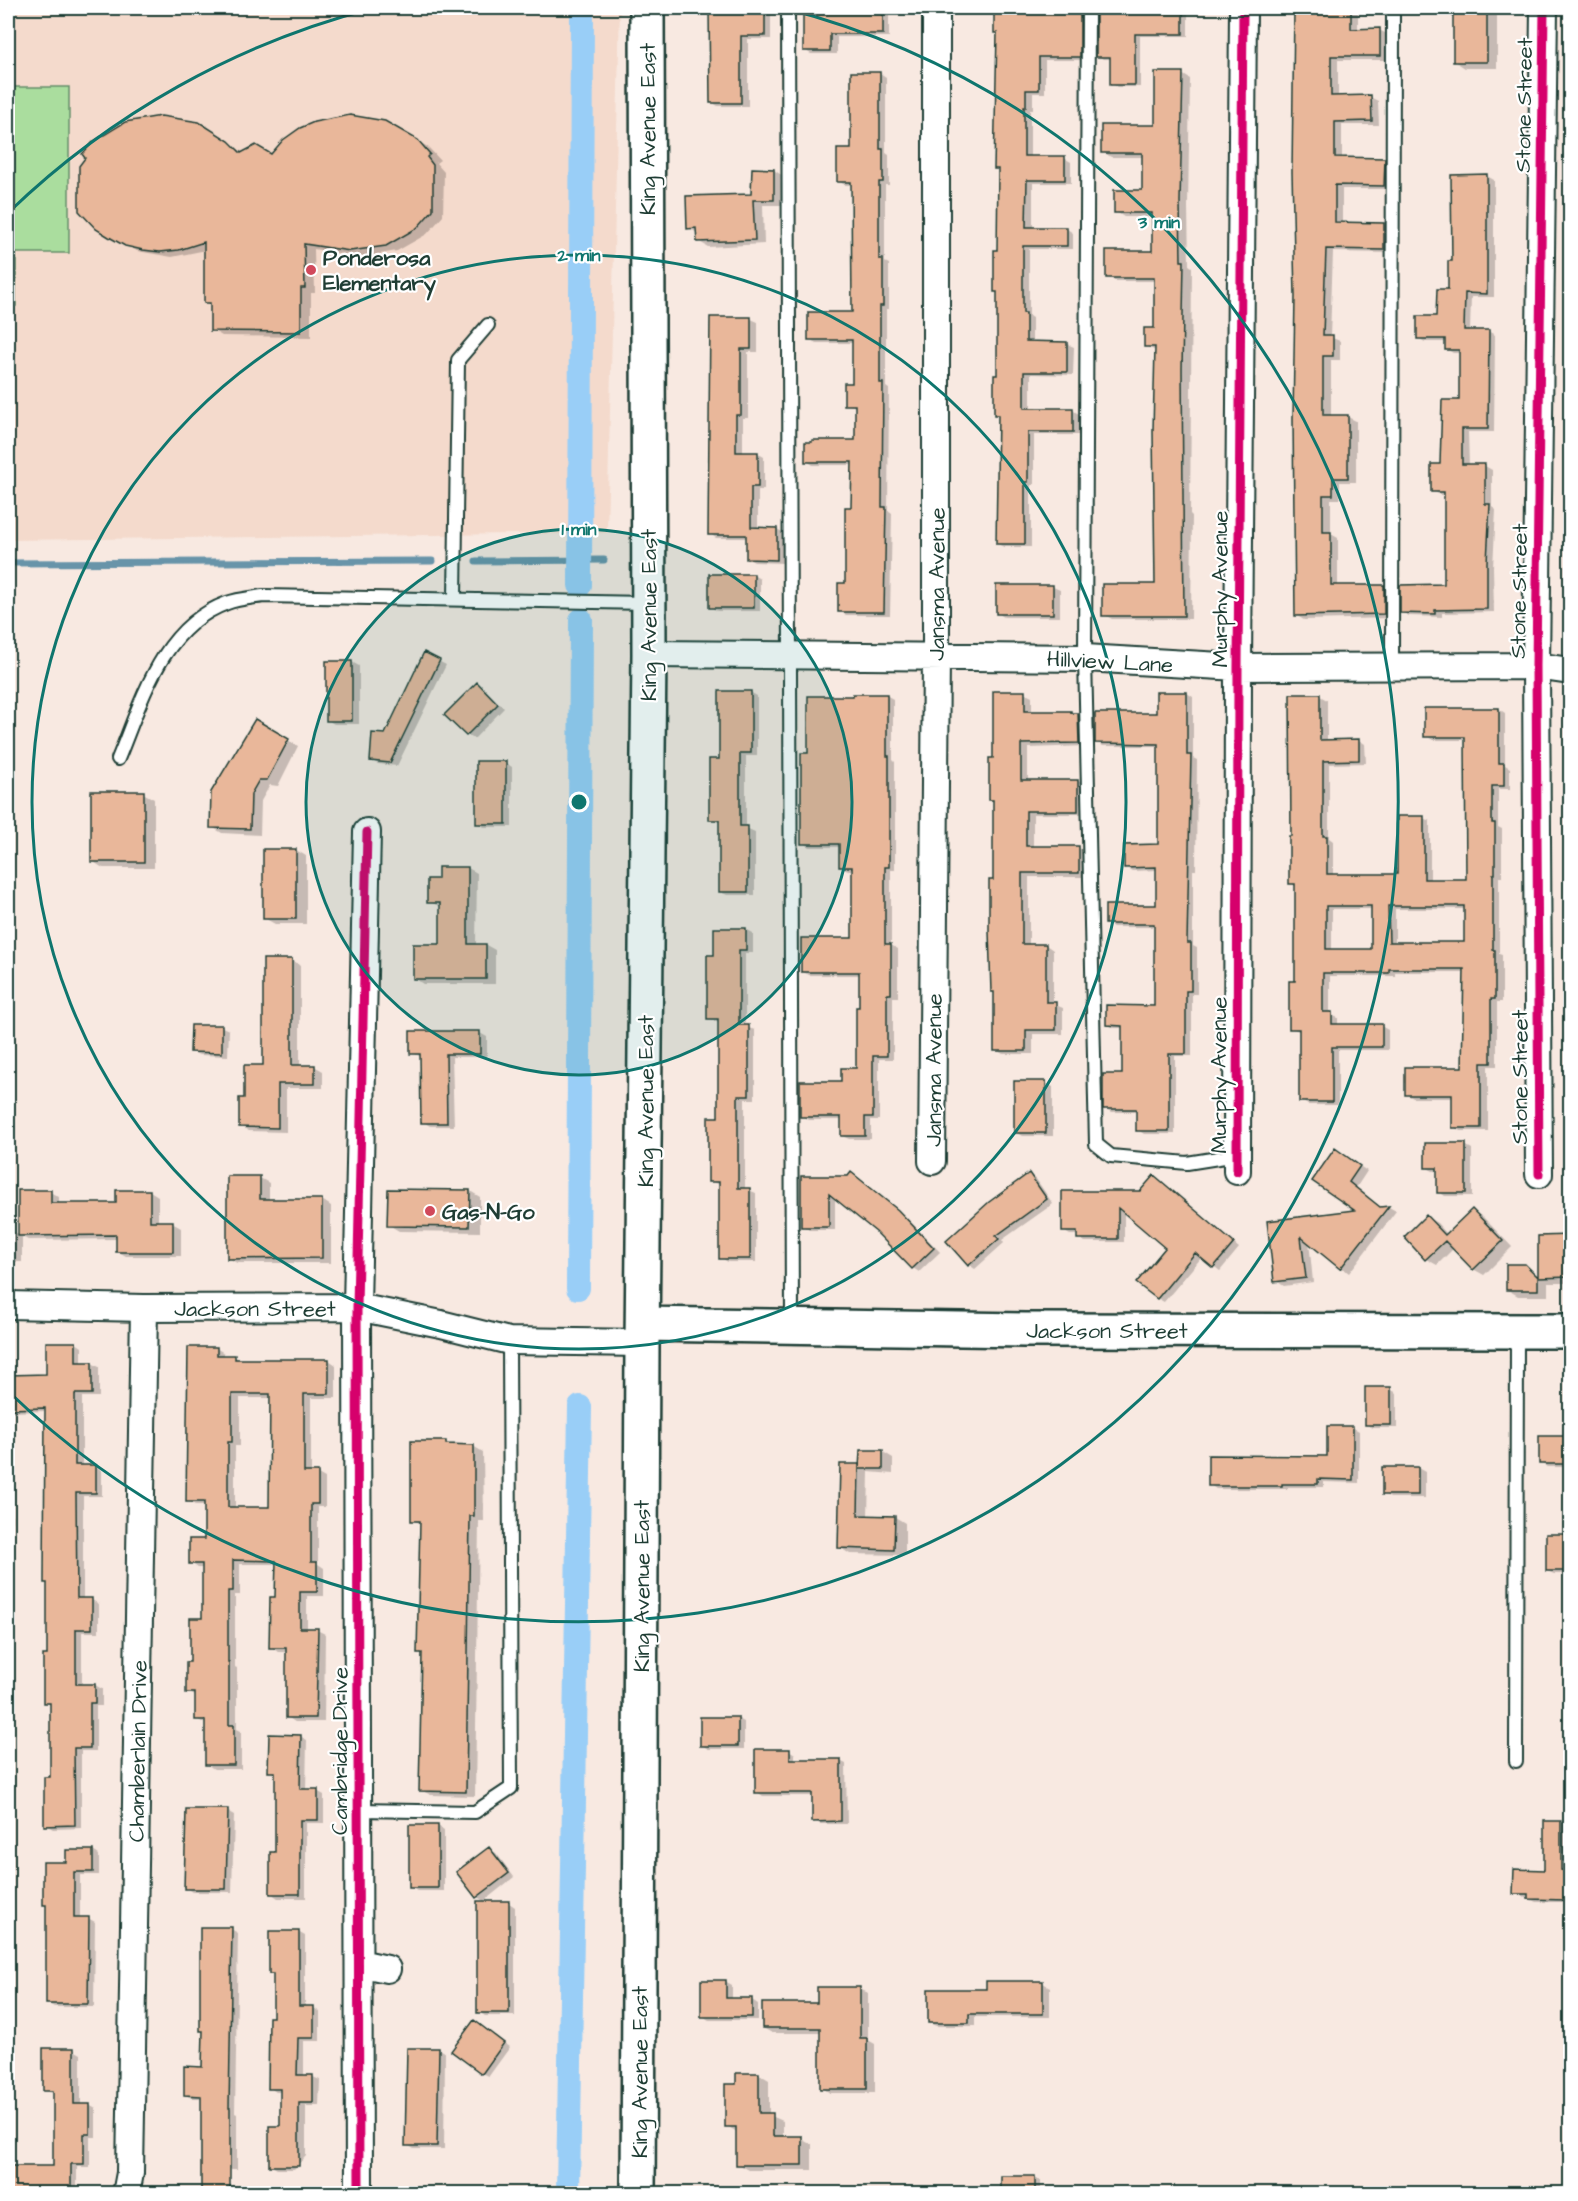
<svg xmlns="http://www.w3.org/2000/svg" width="1578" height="2201" font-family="'Architects Daughter',sans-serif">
<rect width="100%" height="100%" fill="#f8e9e1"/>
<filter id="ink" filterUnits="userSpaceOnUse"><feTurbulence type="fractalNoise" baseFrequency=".0167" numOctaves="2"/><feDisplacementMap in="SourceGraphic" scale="12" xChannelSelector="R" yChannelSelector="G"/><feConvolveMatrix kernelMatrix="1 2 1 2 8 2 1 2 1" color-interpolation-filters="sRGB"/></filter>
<g filter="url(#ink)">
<!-- built -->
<path fill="#f4dacc" d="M8 8H620L607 533 8 540Z"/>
<!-- green -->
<path fill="#aadd9e" stroke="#648d69" stroke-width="1.5" d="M8 87H69V253H16V306H8Z"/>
<!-- shadow -->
<path fill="#0003" fill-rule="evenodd" d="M710 8H766L771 11V39H748V106H718L711 102Z
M838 8H889V37H837V54H811L804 50Z
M995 8H1080L1085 11 1086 60H1045V93H1033V110H1030V158H1064L1071 162V183H1033V229H1067L1073 233V249H1029V316L1032 318V343L1067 344 1074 347 1073 375 1031 374V410H1072L1079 414V435H1034V485H1031V547H1004L997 544 999 293 995 291 998 251 999 170 996 168 998 34 995 32Z
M1127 8H1185L1188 9V36H1140V87H1117L1112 84V59H1103L1098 56 1127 12Z
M1296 8H1352L1358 11V30H1379L1387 34V60H1338V97H1370L1378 101 1379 125H1342V159H1384L1392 164V189H1342V224L1384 225 1392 229V253L1333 252 1330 337 1340 341V360H1331V417H1348L1356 421V482H1340V499H1331V534L1338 538V587H1383L1391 591V618L1304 620 1297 616V378L1294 172Z
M1454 8H1497V68H1465L1454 61Z
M880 73 886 77V153L889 155V185H885V262L889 264V309H886V387L889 389 888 510 892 513 890 615H846L839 611 847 584 853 509V465H813L807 461 856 441V407L846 404 853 385V343H816L809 339 854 314 852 185H845L838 181 852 151Z
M1182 74 1190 79 1188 207 1189 265 1192 267 1190 514 1192 516 1191 619H1112L1104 615 1157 585 1156 351 1145 346 1156 329V281H1115L1108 277 1154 252V217H1124L1116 212 1143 191V157H1111L1103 152 1157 126Z
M210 130 244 153 271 155 412 137 429 148 440 160 436 163 444 172 443 216 427 234 397 251 362 257 314 249 315 293H311V337L222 336 212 330V306L205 302 206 250 172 257 137 251 97 228Z
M774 170 783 176V205H763L764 244 708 247 698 241V233L688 228 753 195Z
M1487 176 1494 180V297H1471L1470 331H1488L1495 335 1494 432H1468L1469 466H1485L1492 470V507L1496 510 1493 567 1494 612 1442 613V617L1409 616 1402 612 1445 586V495H1440L1433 491 1461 401V353H1453L1446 349V342H1425L1418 338 1437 317 1449 290 1454 262Z
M711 319H751L758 322V352H748V418H743V453H757L764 457V490H758V529H777L784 533 783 563 754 562 747 558 748 538H716L710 534Z
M753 575 760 579V611H717L710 607Z
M1053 587 1060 590V617H1004L997 613Z
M425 654 446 665 397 766 378 764 371 760 386 736Z
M327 662H352L359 666V724H334L327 720Z
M477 684 484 688 504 708 474 739 467 735Z
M750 692 757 696V756H746V828L755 832V895H727L720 892V823L711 819 720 761Z
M1024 693 1032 697V713L1078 715 1085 719 1086 746 1028 748V781H1078L1085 785V814H1033V848H1079L1086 852V877H1029V945H1046L1053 950V1004L1063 1008V1034H1033V1054H1003L996 1050V993L992 992 994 802 991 800 994 760Z
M1187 693 1193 697V758L1197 760 1196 870H1193V946L1197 948V994H1192V1056H1175V1134H1144L1138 1130V1112H1111L1105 1108 1124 1076V1028H1114L1107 1024 1156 1007V927H1113L1106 923 1157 907V870L1132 871 1125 867 1160 846 1159 746H1103L1097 742 1157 715Z
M886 695 893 699V760L895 762V870H891V945L898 949V997H893V1059H879V1120H871V1139H849L842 1136V1120H809L802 1116 857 1070 860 1009V975H809L803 972 854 940V870H848L841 867V847H809L803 843 809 754Z
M1320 696 1327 700V741L1359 740 1365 744 1366 763 1329 764V838L1333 841V875H1398L1423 818 1430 821V880H1468L1466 740H1433L1426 736 1499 709 1505 713V765L1510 768V789H1498V827L1502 829V877H1499V954L1502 955V1002H1497V1066H1488V1131H1460L1454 1127V1098H1413L1406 1094 1463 1069 1466 972H1395V976H1330V1014L1338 1018V1026H1381L1388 1030V1050H1338V1105H1308L1301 1101V1032L1291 1028 1297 983V887L1290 883 1292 837ZM1332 909H1372V950H1332ZM1395 909H1466V943H1395Z
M255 721 298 746 278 786 270 785 261 801 260 835 222 833 212 827Z
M506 763 512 767V827H484L477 823Z
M143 793 154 799V868H103L92 861Z
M296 850 306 856V924H275L264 918Z
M468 868 477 873 476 945H486L495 950V984H423L414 978 442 945V907L429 902 439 880Z
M746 929 753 933V953H745V1027L755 1030V1099H745V1190H749L756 1193V1262H728L721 1258V1185L710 1181 719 1119V1023L709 1019 715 957Z
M292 960 300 965V1066H314L323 1071V1088H286V1132L249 1131 240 1126 264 1066Z
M222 1027 229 1030 228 1056 199 1055 192 1052Z
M412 1033H480L487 1037V1057H452L454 1126H430L423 1122 422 1057 412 1053Z
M1015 1083H1046L1053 1087V1136H1022L1015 1132Z
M1465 1145 1472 1149V1196H1445L1439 1192V1171H1433L1427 1168Z
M1343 1155 1367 1171 1356 1188 1382 1208 1389 1207 1396 1211 1349 1273 1309 1241 1313 1282 1284 1286 1276 1281 1268 1222 1358 1211 1314 1180Z
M1029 1175 1036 1179 1053 1204 1002 1240 1004 1243 975 1269 969 1265Z
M1154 1177 1239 1248 1220 1271 1202 1257 1164 1302 1157 1298 1168 1248 1124 1211V1242H1085L1079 1238V1235H1070L1063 1231 1141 1193Z
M260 1178 269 1183V1200H322L331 1206V1263H237L228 1258Z
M803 1178H858L905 1216 940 1252 919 1272 913 1268 877 1231 835 1197V1230H809L803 1226Z
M150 1191 158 1196V1223H172L181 1228V1256H126L117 1251V1239L28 1240 22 1237V1262H8V1231L20 1234 50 1192 59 1197V1204H117Z
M470 1191 480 1197V1232L399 1231 389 1225Z
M1472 1211 1483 1217 1512 1247 1484 1275 1473 1269 1454 1248 1437 1265 1426 1259V1217L1437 1223 1447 1234Z
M1539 1237H1570V1283H1548V1296H1518L1508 1290 1525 1266 1539 1276Z
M76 1343 82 1347V1363H92L99 1367V1397H82V1466H96L102 1470V1496H83V1600H92L99 1604V1632H82V1685H95L102 1689V1706H96V1751H81V1828L53 1829 46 1825 51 1779V1705L45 1702 48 1657V1584L46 1583V1411L8 1412V1376H47Z
M216 1348 224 1353V1357H235L241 1360H329L336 1365V1398H311V1474H318L325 1478V1507H318V1564L324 1568V1596H307V1629L317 1630 325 1634 324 1722H295L287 1717V1652H278L271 1647 277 1599 278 1564H240V1595H235V1667L237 1668V1729L241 1731V1769H214L206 1764V1724L196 1719 195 1696 188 1692 191 1663 203 1620V1568H198L191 1563 206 1541V1505H195L188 1501ZM240 1398H272L271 1508H235V1446H240Z
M1390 1389 1397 1393V1428H1373L1366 1424Z
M1352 1427 1359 1431V1483L1324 1482V1487H1288V1489H1216L1210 1485 1329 1457Z
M1540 1437H1570V1517L1566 1514V1467H1547L1540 1463Z
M446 1442 452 1446H473L483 1452 484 1521H479L475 1796 431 1795 420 1790 423 1654 419 1652 421 1524 413 1520Z
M883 1452 893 1458V1474L869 1472 868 1517H895L905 1523V1555L850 1554 839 1547 858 1466 861 1467Z
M1418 1468 1425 1472V1498H1390L1384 1494Z
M8 1493 12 1495 13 1637 8 2076Z
M1547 1535H1570V1574H1554L1547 1571Z
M737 1718 744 1722V1749H708L702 1745Z
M300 1736 307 1740 306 1791H317L324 1795V1823H306V1898H278L272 1894 277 1854V1775L269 1771Z
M789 1750 795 1754V1761H840L846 1764 847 1824H820L814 1821V1796H763L757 1792Z
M227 1811 234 1815 232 1892H192L186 1888Z
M1545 1822H1561L1568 1826V1873L1570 1874V1902H1536L1515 1893 1545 1872Z
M438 1826 444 1830V1891H417L410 1887Z
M489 1849 496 1853 514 1877 484 1901 477 1897Z
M93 1851 99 1855V1875H80V1918H88L95 1922 94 2007H54L47 2003V1906L44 1904 67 1863Z
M509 1903 515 1907V2016H485L479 2012Z
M231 1929 238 1933 235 2113 237 2114V2169H209L202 2099 192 2098 185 2095 204 2068Z
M298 1932 305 1936V2008H314L320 2012V2041H304V2076L313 2077 320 2080 319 2106H306V2156L294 2169H277L270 2165 282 2127V2092H276L270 2088 274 2019V1976L270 1973Z
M725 1981 732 1985V2000H752L758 2004V2020H709L702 2016Z
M1043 1983 1050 1987V2017H975V2026H936L929 2023 988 1991Z
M860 1989 868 1993V2040L875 2044V2093H830L822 2088V2033H772L763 2028Z
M481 2026 510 2047 489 2076 482 2073Z
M439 2049 445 2053 444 2149H414L407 2145Z
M44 2050H74L81 2054V2105H89L96 2109V2137H90V2167H77V2194H8V2163L18 2167 55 2168V2094L44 2090Z
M759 2074 769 2080V2115L783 2121V2138H801L812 2144V2170H748L737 2164V2132L727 2126Z
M1002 2178H1035L1041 2181V2194H1002Z"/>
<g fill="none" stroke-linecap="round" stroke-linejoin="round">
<!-- stream -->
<path stroke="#6894a9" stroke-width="7" d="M476 561 604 560
M8 563 432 561"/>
<!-- canal -->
<path stroke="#99cef7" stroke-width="24" d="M580 585 582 8
M578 1288 581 620
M568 2194 580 1407"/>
</g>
<!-- building -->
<path fill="#e9b79a" stroke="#1f3d34" stroke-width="1.5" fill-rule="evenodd" d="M709 8H765V36H741V103H710Z
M803 8H883V34H830V51H803Z
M994 8H1079L1080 9V57H1039V90H1026V107H1024V156H1065V180H1027L1026 227H1067V246H1023V313H1026V341L1067 342V372H1024V408H1073V432H1028V482H1025V544H996L998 415H994V375H997V292H994V250H997L998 169H994L997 33H994Z
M1126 8H1183V34H1135V85H1110V57H1096V10H1126Z
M1294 8H1351V29L1380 28V56H1331V96L1371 95 1372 121 1335 122V157L1385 158 1384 186 1335 185V222L1384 223V250L1326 249 1323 335H1333V356H1323V415H1348V478H1333V495H1323V532H1331V585H1384V614L1295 616 1293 419 1295 296 1292 172Z
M1453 8H1487V62H1453Z
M851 72H880V149H883V182H879V259H883V306H880V383H883L882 507H886L884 612H838V583H845V507H851L852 462H805V442H812V440H855V405H844V383H852V340H808V312H852L851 182H837V149H851Z
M1155 72H1183L1180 202 1181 261H1184L1182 369 1184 616H1102V584H1155L1153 431 1155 347H1144V328H1154V278H1106V251H1152V213H1114V190H1142V153H1101V125H1155Z
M350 115 385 121 418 140 430 154 427 157 433 165V210L417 228 386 246 350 251 304 244 305 288H301V332L210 331V303H204V242L179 250 160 252 143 250 125 246 109 237 96 229 79 211V166L85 158 82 154 94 141 125 122 161 116 199 122 229 141 241 153 256 145 271 154 283 140 300 128 314 122Z
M752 168 774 169V200H753L755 240 697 242 696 228 687 229 686 196 751 194Z
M1487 174V294L1465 293 1464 330H1489L1488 429H1462V464H1485V504H1490L1487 562V609L1435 610V614L1400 613V585L1444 584V492H1431V464H1440L1442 400H1459V350H1445V339H1417V316H1436L1437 289H1448V261H1452L1451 175Z
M710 317H751V349H741V415H736V452H758V487H751V527L777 528V560L746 559V535H708Z
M709 574H754V608H709Z
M996 585H1053V614H996Z
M424 652 440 660 390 763 370 761 372 733 385 734Z
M326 661H352V721H326Z
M477 682 498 704 466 736 444 715Z
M719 691H751V753H740V826H748V892H719V820H709V759H719Z
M993 691H1025V711H1071V713H1078L1079 743 1021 744V780H1078V811H1026V846H1079V873H1022V944H1046V1002H1056V1030H1026V1051H994V992H991L989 931V880H993V800H989V758H993Z
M1156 692H1187V755H1191L1187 943H1191V991H1186V1054H1169V1131H1136V1109H1103V1074H1122V1026L1106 1025V1005L1154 1006V924H1105V905H1156V867L1124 868V845L1158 844V744L1095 743V713H1156Z
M853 694H887V756H889V867H885V944H891V994H887V1056H873V1117H865V1136H841V1117H800V1081H841V1068H856V1007H859V972H801V938H852V867H839V844H801V753H808V696H853Z
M1290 694H1320V740L1359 739V760L1323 761V836H1327V874H1397V816H1424V879H1466L1465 737H1424V708H1499V763H1504V786H1492V823H1495V874H1493V950H1495V999H1491V1063H1481V1128H1452V1095H1405V1067H1462L1464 969H1389V973H1323V1012H1332V1024H1382V1047H1332V1102H1299V1029H1289V981H1295V884H1289V836H1291ZM1326 906H1371V949H1326ZM1388 906H1464V942H1389Z
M255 719 289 739 267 780H259L251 794 250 829 210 828 211 792Z
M476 761H506V824H476Z
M91 791H144V862H91Z
M263 849H296V919H263Z
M438 867H468V944H486V979H413V944H440V903H427V879H438Z
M714 928H746V950H739V1025H749V1096H738V1188H750V1259H719V1182H708V1117H718V1019H707V955H714Z
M263 959H292V1065H315V1084H278V1128L239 1127V1098H244V1065H263Z
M191 1025H222V1053L190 1052Z
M410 1031H480V1054H446L447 1123H421L420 1054H410Z
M1014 1081H1046V1133H1014Z
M1425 1143H1466V1193H1437V1168H1425Z
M1335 1148 1360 1166 1349 1182 1380 1207 1389 1206 1340 1269 1301 1237 1306 1278 1274 1282 1267 1221 1354 1210 1312 1181Z
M851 1172 898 1210 934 1248 912 1269 876 1232 829 1194V1227H801V1176H848Z
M1029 1173 1047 1199 996 1236 999 1239 968 1266 946 1241 989 1202Z
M1154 1175 1234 1243 1213 1268 1195 1253 1157 1299 1136 1283 1165 1248 1118 1208V1239H1077V1232H1062V1191H1140Z
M227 1176H260V1199H322V1258L227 1259Z
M388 1189 470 1190 469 1227 387 1226Z
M18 1190H51V1203H116V1190H150V1221H173V1252H116V1235L18 1236Z
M1472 1209 1503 1241 1473 1270 1445 1241 1425 1260 1404 1237 1426 1215 1445 1235Z
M1570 1235V1277L1538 1278V1290H1506V1264H1525L1538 1277V1236Z
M46 1342H76V1362H92V1394H75V1465H96V1493H76L77 1598H92V1629H76V1684H95V1703H90V1748H74L75 1825 44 1826V1777H50V1703H43V1655H47V1583H44L45 1408 8 1409V1375L46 1374Z
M188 1347H217V1355H235V1359H329V1394H304V1472H318V1504H311V1562H317V1592H300V1628H318L316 1718H286V1648H269L270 1597H275L276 1561 233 1560V1591H228V1662H229V1725H234V1765H205V1720H195V1693H186V1662H190V1618H202V1564H189V1539H204V1502H186ZM232 1394H270L269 1507H228V1442H232Z
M1365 1387H1391V1425H1365Z
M1327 1426H1353V1480L1318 1479V1484H1282V1486H1208V1455L1327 1456Z
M1539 1436H1570V1464H1539Z
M411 1441H446V1444L474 1445V1516H470L466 1792 419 1791 422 1653H417L420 1521H411Z
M860 1450H883V1469H859Z
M840 1464H859L858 1515 895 1516 894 1550 838 1548Z
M1382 1467H1418V1495H1382Z
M1546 1534H1570V1571H1546Z
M700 1717H738V1746H700Z
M269 1734 301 1735 300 1789H318V1820H300V1894H270V1852H275V1772H268Z
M755 1749H790V1759H841V1821L812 1822V1793H755Z
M186 1809H228L226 1889H184Z
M1544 1821H1561V1870L1567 1871 1566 1900 1528 1899V1894H1513L1514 1869 1544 1870Z
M409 1825H438V1888H409Z
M489 1847 509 1873 476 1898 456 1872Z
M66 1850H93V1872H74V1917H89L88 2004H46V1905H43V1862H66Z
M477 1901H509V2013H477Z
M200 1927H232L229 2108H230V2193H201V2096L184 2095V2066L202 2067 203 2031H200Z
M269 1931H299V2006H314V2038H298L297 2075H313V2103H299V2166H269V2126H280V2089H268L269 2017H273V1974H269Z
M701 1980H726V1998H752V2017H701Z
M986 1981H1043V2014H969V2023H928V1989H986Z
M817 1987H860V2038H867V2089H820V2028H762V2003H817Z
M474 2020 504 2043 482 2074 451 2051Z
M43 2048H74V2104H90V2134H84V2164H71V2193H8V2166H53V2091H43Z
M407 2048H439L437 2146H405Z
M736 2073H759V2113H773V2136H802V2165H736V2127H725V2084H736Z
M1001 2176H1035V2193H1001Z"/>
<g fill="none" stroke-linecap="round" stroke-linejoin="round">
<!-- lane casing -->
<g stroke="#1f3d34" stroke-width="16">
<path id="lane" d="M788 8 792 1325
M1088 8 1085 658 1096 1144 1111 1156 1187 1163 1237 1155
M455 599 458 360 488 325
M1392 666 1393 8
M118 759C142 701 161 627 227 603 238 599 251 598 263 596L647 603
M1516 1761 1517 1332
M359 1810 475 1812 511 1788 509 1341"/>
</g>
<!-- street casing -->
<g stroke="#1f3d34" stroke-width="30">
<path id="street" d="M649 654 1085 658 1238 667 1536 666 1570 671
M932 1161 936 656V8
M1237 1171 1238 667 1243 8
M1539 1174 1536 666 1544 8
M8 1305 144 1308 357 1307 441 1324 509 1341 642 1343
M359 1963 387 1969
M126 2194 130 2173 144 1308
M359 2194 357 1307 367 832"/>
</g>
<!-- secondary casing -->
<g stroke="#1f3d34" stroke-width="38">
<path id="secondary" d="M643 1324 1025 1330 1570 1331
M638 2194 642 1343 649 654 647 8"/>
</g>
<!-- lane -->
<use href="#lane" stroke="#fff" stroke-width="12"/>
<!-- street -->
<use href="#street" stroke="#fff" stroke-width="26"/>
<!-- secondary -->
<use href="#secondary" stroke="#fff" stroke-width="33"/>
<!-- cycleway casing -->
<g stroke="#fff" stroke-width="13">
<path id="cycleway" d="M1237 1171 1238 667 1243 8
M1539 1174 1536 666 1544 8
M359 2194 357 1307 367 832"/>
</g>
<!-- cycleway -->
<use href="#cycleway" stroke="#d6006c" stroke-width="9"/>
</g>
</g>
<!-- distance rings -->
<circle cx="579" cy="802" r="273" fill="#0f766e" fill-opacity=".12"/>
<g fill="none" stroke="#0f766e" stroke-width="3">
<circle cx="579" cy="802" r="273"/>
<circle cx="579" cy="802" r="547"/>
<path d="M9 212A820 820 0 0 1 374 8M784 8A820 820 0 1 1 9 1392"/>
</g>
<!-- markers -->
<g fill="#d1495b" stroke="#fff" stroke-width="2">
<circle cx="311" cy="270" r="6"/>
<circle cx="430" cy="1211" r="6"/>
</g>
<g text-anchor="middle" stroke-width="4.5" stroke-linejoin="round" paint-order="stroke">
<!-- street labels -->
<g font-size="22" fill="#1f3d34" stroke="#fff">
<text transform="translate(1523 105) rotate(-89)" y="8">Stone Street</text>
<text transform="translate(647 129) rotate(-90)" y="8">King Avenue East</text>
<text transform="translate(936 584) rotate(-90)" y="8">Jansma Avenue</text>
<text transform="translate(1219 589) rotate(-90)" y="8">Murphy Avenue</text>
<text transform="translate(1518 591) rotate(-89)" y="8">Stone Street</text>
<text transform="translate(648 615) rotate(-90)" y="8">King Avenue East</text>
<text transform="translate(1110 661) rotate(3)" y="8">Hillview Lane</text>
<text transform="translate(933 1070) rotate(-90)" y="8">Jansma Avenue</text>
<text transform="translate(1218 1075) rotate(-90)" y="8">Murphy Avenue</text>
<text transform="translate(1519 1077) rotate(-90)" y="8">Stone Street</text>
<text transform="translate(645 1101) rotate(-90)" y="8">King Avenue East</text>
<text x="255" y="1316">Jackson Street</text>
<text x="1107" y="1338">Jackson Street</text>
<text transform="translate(641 1586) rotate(-90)" y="8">King Avenue East</text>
<text transform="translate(137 1751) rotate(-89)" y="8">Chamberlain Drive</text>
<text transform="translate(339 1751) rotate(-90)" y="8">Cambridge Drive</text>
<text transform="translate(639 2072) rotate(-90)" y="8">King Avenue East</text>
</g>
<!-- poi labels -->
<g font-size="22" font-weight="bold" fill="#1f3d34" stroke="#fff" text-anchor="start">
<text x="323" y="265">Ponderosa<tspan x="323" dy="25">Elementary</tspan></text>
<text x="442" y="1219">Gas-N-Go</text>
</g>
</g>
<circle cx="579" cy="802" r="9" fill="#0f766e" stroke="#fff" stroke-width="3"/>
<g font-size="18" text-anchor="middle" font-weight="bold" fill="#0f766e" stroke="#fff" stroke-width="4.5" stroke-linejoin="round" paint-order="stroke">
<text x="1159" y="228">3 min</text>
<text x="579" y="261">2 min</text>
<text x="579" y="535">1 min</text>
</g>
<!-- margin -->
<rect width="1578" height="2201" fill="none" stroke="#fff" stroke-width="30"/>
<rect x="15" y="15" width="1548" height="2171" fill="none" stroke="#1f3d34" stroke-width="2" filter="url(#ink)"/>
</svg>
